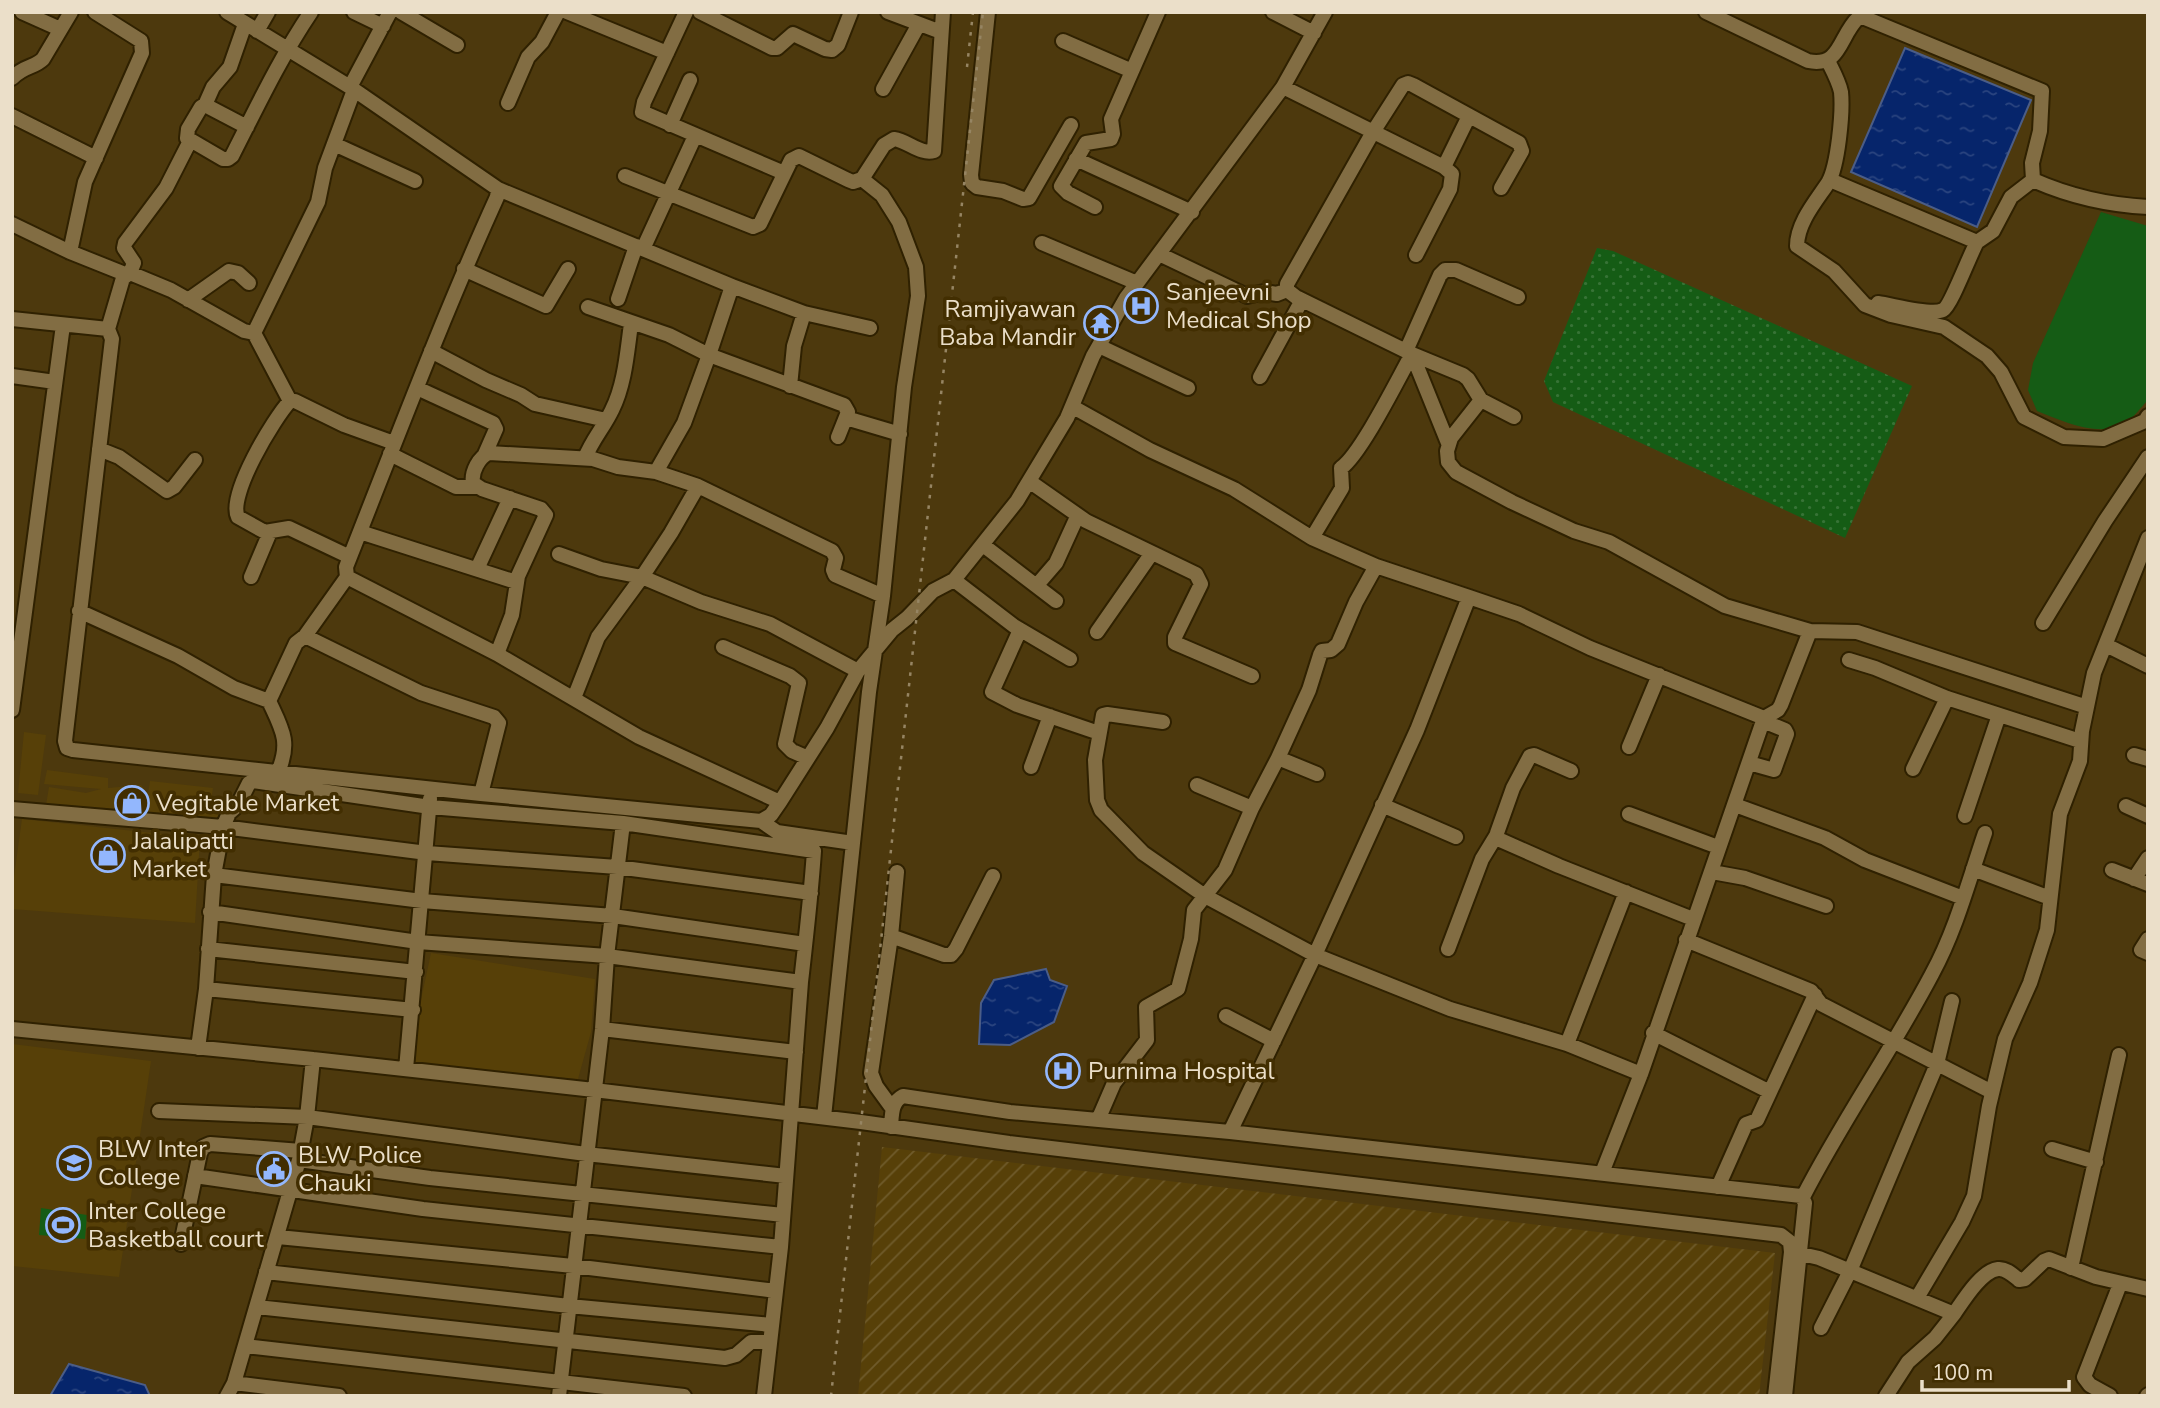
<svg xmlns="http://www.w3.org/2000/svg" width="2160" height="1408" font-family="'Nunito Sans',sans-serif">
<defs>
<pattern id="industrial-furrows" width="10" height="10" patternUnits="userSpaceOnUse" patternTransform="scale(1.75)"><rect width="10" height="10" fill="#574008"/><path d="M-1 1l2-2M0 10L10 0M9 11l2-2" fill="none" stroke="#6f5b2b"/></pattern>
<pattern id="green-dots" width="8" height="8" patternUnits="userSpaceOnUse" patternTransform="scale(1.75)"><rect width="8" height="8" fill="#155c15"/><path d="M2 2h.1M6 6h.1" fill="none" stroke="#377336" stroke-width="1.8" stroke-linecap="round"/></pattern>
<pattern id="water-ripples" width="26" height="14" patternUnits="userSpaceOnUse" patternTransform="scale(1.75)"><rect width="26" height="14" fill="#06256b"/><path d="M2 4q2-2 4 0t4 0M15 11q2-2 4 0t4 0" fill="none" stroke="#2a447f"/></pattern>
</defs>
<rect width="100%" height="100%" fill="#4d390d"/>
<!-- built -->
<path fill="#574008" d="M24 732 46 735 38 795 18 793Z
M47 770 108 778V788L141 785 148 794 150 781 213 788 211 802 227 804 232 821 46 805 49 787 86 793 101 789 44 784Z
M22 819 200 838 195 923 12 909V891Z
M431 953 595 979 591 1032 578 1079 414 1066 419 1009Z
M12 1044 151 1061 119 1277 12 1266Z"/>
<!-- industrial -->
<path fill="url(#industrial-furrows)" d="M882 1147 1775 1253 1759 1396H858Z"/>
<!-- green -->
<path fill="url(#green-dots)" d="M1597 248 1613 251 1912 386 1845 538 1553 402 1544 381Z"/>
<!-- pitch -->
<path fill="#155c15" d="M2101 212 2148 226V400C2141 407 2133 419 2124 424 2098 438 2063 421 2037 411L2028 390 2033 363Z
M41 1208 87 1215 85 1239 39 1235Z"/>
<!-- water -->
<path fill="url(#water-ripples)" stroke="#4b5d87" stroke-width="2" d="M1905 48 2031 100 1977 227 1851 172Z
M1046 969 1050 980 1067 986 1054 1022 1010 1045 979 1044 981 1003 994 980Z
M69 1364 145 1385 150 1396H50Z"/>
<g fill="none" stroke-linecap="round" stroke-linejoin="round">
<!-- minor casing -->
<g stroke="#2f2101" stroke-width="18">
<path id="minor" d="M22 12 60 29
M227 12 350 87 498 189 497 197C442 318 395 443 346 567L347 577 497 654 639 737 780 802
M354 12 383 26
M401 12 457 45
M567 12 667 53
M686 12 644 102 642 112 784 173
M700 12 772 48H777L793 34 825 49 832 50 838 45 851 12
M888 12 941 32
M988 12 971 175 972 183 977 187 1003 191 1023 199 1029 198 1071 125
M1273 12 1314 33
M1706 12 1808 61C1841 68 1839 36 1858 18H1865L2042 91 2040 131 2032 163 2033 180C2069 196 2108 205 2148 207
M257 31 268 12
M1063 41 1132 71
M1828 61C1833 71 1839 82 1841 92 1843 112 1838 166 1828 183 1816 201 1797 223 1797 246L1834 271 1865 305 1891 315 1944 327 1987 356 2001 372 2024 417 2064 437 2103 439 2145 421 2148 416
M12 78C25 65 34 68 43 59L71 12
M350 87 390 12
M1283 87 1444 167 1452 174 1450 189 1416 255
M883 89 919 24
M508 103 528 57 542 42 558 12
M205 105 213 87 230 67 245 24
M12 116 96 158
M670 125 690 80
M247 127 205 105 201 107 188 129 187 138 223 159H228L232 156C257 107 280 58 311 12
M334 144 415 181
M1076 159 1192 212
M1444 167 1469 116
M625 176 753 227 760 224 791 160 799 156 848 180 853 182 862 179
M1830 180 1977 242 1993 231 2011 197 2033 180
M1501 188 1522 151 1519 143 1413 85 1408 83 1403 85 1373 132 1287 284V290L1296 297 1412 354 1463 375 1468 379 1481 400 1514 417
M498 189 732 286
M1095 207 1068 193 1061 186 1086 143 1111 139 1113 134 1111 119 1158 12
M12 224 70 252 125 274
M1042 243 1137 283
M643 249 695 136
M70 252 85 182 142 53 141 41 95 12
M1159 254 1247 296 1264 292 1277 294 1287 290
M464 269 546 306 568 269
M130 273 134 263 124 248 125 243 166 188 190 141
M618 299 636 246
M188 300 229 271 238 273 249 283
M1878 303C1893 305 1931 316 1943 310 1951 306 1970 254 1977 242
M588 307 669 335 709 355 732 286 804 313 794 346 790 386
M804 313 870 328
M12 319 108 329 112 339 65 741 67 748 73 750 481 794 761 821 771 815 780 802 827 728 858 671 892 630 907 618 933 591 954 580 1017 501 1067 418 1093 356 1126 298 1283 87 1325 12
M108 329 123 278 130 273 171 290 244 331 254 333 318 202 325 168 354 90
M254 333 290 401
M1099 346 1188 388
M431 351 486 380 521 395 535 404 606 420
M1406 351 1440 275 1445 270H1456L1518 297
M1412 354 1448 443
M12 376 55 382
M1260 377 1302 300
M417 388 493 423 496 429 485 454
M1481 400 1451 438 1447 451 1448 462 1456 472 1512 502 1574 531 1609 542 1725 606 1810 631 1857 632 2087 707
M1073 407 1150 450 1234 489 1312 538
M846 418 900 434
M99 449 119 457 167 491 174 487 195 460
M390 454 456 487H476
M585 458C592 440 604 427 612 410 625 384 627 352 631 324
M656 472 684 423 709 355 844 405 848 412 838 437
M1029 481 1086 521 1196 574 1201 584 1175 637V643L1252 676
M360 532 516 582
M983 545 1056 601
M559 554 601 569 642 577 701 602 770 624 858 671
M350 557 289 528 265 532 238 517C227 496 274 418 290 401H295L344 425 394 443
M477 569 510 498
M251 577 270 532
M954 580 1014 626 1070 659
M1037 585 1056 563 1077 517
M1469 597 1519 614 1590 648 1764 718
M79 611 178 656 234 688 269 701 296 643 305 636 421 693 494 717 499 723 481 794
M2043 623 2105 521 2148 457
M1020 630 992 692 1017 705 1099 733
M1097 632 1152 553
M305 636 347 577
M2106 645 2148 666
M723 647 790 676 799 683 785 744 792 751 808 758
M497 654 512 615 518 576 546 515 541 509 482 489 473 483C471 472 479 457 489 453L593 459 618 467 656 472 698 486 832 551 836 558 833 570 835 575 883 596
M1849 660 1875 668 1947 698 2080 741
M574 698 598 637 642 577 671 533 698 486
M269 701C282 729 291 742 278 772
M12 710 63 325
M1163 722 1107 714 1103 715 1095 760 1097 800 1101 810 1143 853 1205 896 1315 955 1450 1009 1567 1044 1641 1074
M1629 747 1659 675
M2134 755 2148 759
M1278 758 1309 690 1320 655 1322 651 1331 650 1338 644 1356 602 1376 566
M1749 763 1774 770 1787 734 1785 730 1763 721
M1031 767 1050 716
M1913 769 1947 698
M1571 771 1534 755 1530 756 1513 788 1497 833 1498 839 1559 866 1693 919
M1197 785 1252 808
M1382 805 1456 837
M1735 805 1825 838 1865 860 1963 898
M2126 806 2148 816
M12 809 223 827 427 853 617 867 811 893
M1629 814 1718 847
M1965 816 1999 715
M761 821 777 832 853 843
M1973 869 2050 898
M2112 870 2148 884
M1712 872 1745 878 1826 906
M2134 879 2148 858
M210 912 418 942 607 956 801 982
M891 936 944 955H951L956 949 993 876
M2148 939 2141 950 2148 953
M1686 940 1811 991 1821 1004 1992 1092
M208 949 416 972
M1448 949 1482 859 1496 836
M206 989 413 1010
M1226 1016 1274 1041
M12 1029 313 1059 594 1090 861 1122 1009 1143 1781 1235 1790 1242 1791 1252 1775 1396
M602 1029 796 1052
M1653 1033 1770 1092 1757 1120 1746 1124 1718 1187
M1567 1044 1626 892
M198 1048 206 989 214 875
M406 1069 430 799
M1770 1092 1815 995
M892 1108 876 1086 871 1073 891 936 897 872
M159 1111 307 1117 586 1154 786 1176
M824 1117 869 692 883 596 904 387 918 296 916 267 899 222 882 195 862 179 884 145 894 139C908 141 921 155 934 151L943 12
M1098 1120 1114 1083 1147 1040 1146 1007 1178 989 1191 939 1194 910 1225 870 1252 808 1278 758 1317 774
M891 1127C892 1115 891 1102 903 1096L1010 1112 1230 1132 1801 1196 1805 1203 1785 1396
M1230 1132 1315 955 1417 730 1469 597 1376 566 1312 538 1342 488 1341 468C1361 454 1398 379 1412 354
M2052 1149 2096 1162
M299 1160 430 1178 783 1215
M1602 1173 1641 1074 1764 718 1778 710 1781 705 1810 631
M195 1176 423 1209 781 1247
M1803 1197C1842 1121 1892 1050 1932 974 1956 930 1969 880 1985 833
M278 1237 573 1266 776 1291
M181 1244 200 1153 203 1147 210 1144 301 1151
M1793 1252 1819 1258 1954 1314C1963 1301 1981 1271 1998 1269 2006 1268 2013 1275 2019 1280L2025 1279 2044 1261 2049 1259 2096 1277 2148 1289
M2071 1268 2119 1055
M266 1272 569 1306 771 1325
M1917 1298 1962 1222 1974 1196 1989 1106 2005 1039 2030 983 2047 930 2060 814 2080 761 2082 731 2094 673 2148 538
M257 1307 725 1358 736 1355 751 1342H769
M1821 1328 1850 1271 1937 1064 1952 1001
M245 1346 684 1396
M234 1383 339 1396
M227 1396 234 1383 299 1160 307 1117 313 1059
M559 1396 602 1029 607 956 623 823
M764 1396 781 1247 801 982C806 938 811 895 814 851L623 823 430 807 253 781 249 783 238 805 229 813 223 827 214 875 422 901 613 916 805 944
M1886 1396 1908 1362 1935 1338 1954 1314
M2110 1396 2090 1385 2084 1377 2120 1284
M2147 1396 2148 1395"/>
</g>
<!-- minor -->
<use href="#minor" stroke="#826d43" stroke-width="14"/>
<!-- rail -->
<path stroke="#968563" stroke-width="2.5" stroke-dasharray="3.5 7" stroke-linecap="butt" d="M967 67 973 12
M831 1396 983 12"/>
</g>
<!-- icons -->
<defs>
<g id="hospital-ring" transform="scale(1.75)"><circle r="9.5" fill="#422e01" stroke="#93b7fd" stroke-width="1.5"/><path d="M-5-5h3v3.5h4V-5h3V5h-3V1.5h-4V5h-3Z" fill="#93b7fd"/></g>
<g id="temple-ring" transform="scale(1.75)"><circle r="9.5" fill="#422e01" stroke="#93b7fd" stroke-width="1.5"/><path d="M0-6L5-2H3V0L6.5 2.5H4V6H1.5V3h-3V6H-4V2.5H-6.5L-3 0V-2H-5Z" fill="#93b7fd"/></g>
<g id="shop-ring" transform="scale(1.75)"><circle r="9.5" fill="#422e01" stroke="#93b7fd" stroke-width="1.5"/><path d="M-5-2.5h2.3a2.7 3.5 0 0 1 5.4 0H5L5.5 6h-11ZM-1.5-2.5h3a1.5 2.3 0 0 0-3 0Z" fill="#93b7fd"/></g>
<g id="university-ring" transform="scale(1.75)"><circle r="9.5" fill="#422e01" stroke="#93b7fd" stroke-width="1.5"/><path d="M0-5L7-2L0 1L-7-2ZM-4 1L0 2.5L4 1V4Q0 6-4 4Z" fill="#93b7fd"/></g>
<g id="civic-ring" transform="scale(1.75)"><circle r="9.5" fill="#422e01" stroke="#93b7fd" stroke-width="1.5"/><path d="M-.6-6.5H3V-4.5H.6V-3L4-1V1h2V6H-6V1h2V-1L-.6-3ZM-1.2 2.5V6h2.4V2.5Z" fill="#93b7fd"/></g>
<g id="stadium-ring" transform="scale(1.75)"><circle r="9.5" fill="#422e01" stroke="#93b7fd" stroke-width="1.5"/><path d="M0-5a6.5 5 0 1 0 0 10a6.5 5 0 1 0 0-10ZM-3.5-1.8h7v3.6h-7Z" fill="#93b7fd"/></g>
</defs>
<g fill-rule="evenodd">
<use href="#hospital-ring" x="1141" y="306"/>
<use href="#temple-ring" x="1101" y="323"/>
<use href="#shop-ring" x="132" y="803"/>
<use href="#shop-ring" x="108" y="855"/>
<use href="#hospital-ring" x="1063" y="1071"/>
<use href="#university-ring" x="74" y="1163"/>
<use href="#civic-ring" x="274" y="1169"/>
<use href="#stadium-ring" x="63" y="1225"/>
</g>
<g text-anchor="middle" stroke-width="7" stroke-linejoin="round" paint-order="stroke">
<!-- poi labels -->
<g font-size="24" fill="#ebdfc9" stroke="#422e01" text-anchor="start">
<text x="1166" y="300">Sanjeevni<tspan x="1166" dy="28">Medical Shop</tspan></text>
<text x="1076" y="317" text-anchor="end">Ramjiyawan<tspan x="1076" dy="28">Baba Mandir</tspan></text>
<text x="156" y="811">Vegitable Market</text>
<text x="132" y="849">Jalalipatti<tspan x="132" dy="28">Market</tspan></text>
<text x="1088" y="1079">Purnima Hospital</text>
<text x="98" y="1157">BLW Inter<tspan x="98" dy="28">College</tspan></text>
<text x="298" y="1163">BLW Police<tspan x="298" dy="28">Chauki</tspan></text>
<text x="88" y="1219">Inter College<tspan x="88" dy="28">Basketball court</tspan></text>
</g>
</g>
<!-- border -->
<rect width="2160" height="1408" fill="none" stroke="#ebdfc9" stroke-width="28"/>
<!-- scale -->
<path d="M1922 1380v10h147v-10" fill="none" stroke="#ebdfc9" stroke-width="3.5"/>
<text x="1932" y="1380" font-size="21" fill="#ebdfc9" stroke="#422e01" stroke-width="5" paint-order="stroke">100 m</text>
</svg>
